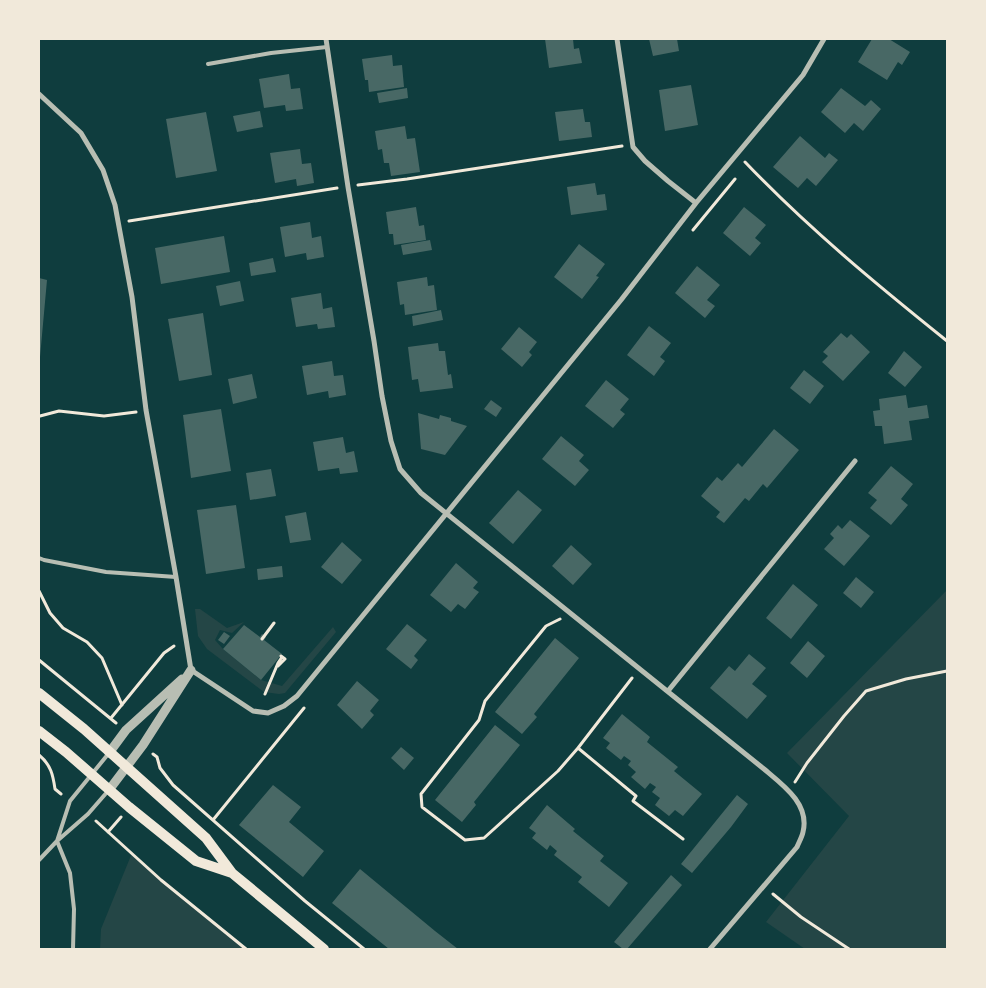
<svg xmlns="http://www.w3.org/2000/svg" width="986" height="988" font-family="Overpass,sans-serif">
<rect width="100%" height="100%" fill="#0f3d3e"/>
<!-- green -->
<path fill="#244646" d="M947 590V949H805L766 922 849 816 787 753Z
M195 609H200L227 628 244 622 232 633 220 630 215 640 223 649 261 680 282 686 333 627 336 632 285 693 279 694 264 692 207 649 198 636Z
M132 853 245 949H100L101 929Z"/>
<!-- building -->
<path fill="#486865" d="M545 39H573L574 49 579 48 582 63 549 68Z
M649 39H677L679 51 653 56Z
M872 39H889L910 52 902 65 898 62 887 80 858 62Z
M392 55 393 66 402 65 404 87 369 92 368 80H365L362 59Z
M289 74 291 89 300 88 303 109 286 111 285 105 264 108 259 79Z
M691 85 698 125 665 131 659 90Z
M407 88 408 98 379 103 377 93Z
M841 88 865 106 871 100 881 109 863 131 854 123 845 133 821 112Z
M583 109 585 122H590L592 137 559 141 555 112Z
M260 111 263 127 237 132 233 116Z
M206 112 217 171 176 178 166 119Z
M405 126 407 139 415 138 420 172 391 176 389 163H384L382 149 378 150 375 131Z
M800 136 825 158 829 153 838 160 816 186 807 178 798 188 773 167Z
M300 149 302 164 311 163 314 183 297 186 296 179 275 183 270 153Z
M595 183 597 195 605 194 607 210 571 215 567 187Z
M416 207 419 226 424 225 426 240 394 245 393 234H389L386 212Z
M744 207 766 225 755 238 761 243 750 256 723 233Z
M310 222 312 238 321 236 324 257 307 260 306 253 285 257 280 227Z
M224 236 230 272 161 284 155 248Z
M430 240 432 250 403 255 401 245Z
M579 244 605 264 596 276 599 277 582 299 554 277Z
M273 258 276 272 251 276 249 263Z
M697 266 720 285 707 300 715 306 705 318 675 293Z
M427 277 428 286 434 285 437 310 405 315 404 304 400 305 397 282Z
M39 278 47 280 40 357H39Z
M240 281 244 301 220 306 216 286Z
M321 293 323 309 332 307 335 327 318 329 317 324 296 327 291 298Z
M441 310 443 320 413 326 412 316Z
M203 313 212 375 179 381 168 319Z
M649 326 671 343 660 357 665 361 654 376 627 355Z
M519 327 537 342 529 352 532 355 522 367 501 349Z
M841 333 847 338 851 334 870 352 843 381 822 362 828 356 823 352Z
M438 343 439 351H445L448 375 451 374 453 388 420 392 418 379 412 380 408 347Z
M904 351 922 367 905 387 888 373Z
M332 361 334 376 343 375 346 395 329 398 328 391 307 395 302 366Z
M804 370 824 386 810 404 790 388Z
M252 374 257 398 233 404 228 379Z
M606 380 629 399 620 410 625 414 613 428 585 406Z
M906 395 908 408 927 405 929 418 909 421 912 440 884 444 882 426H875L873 411 880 410 879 399Z
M491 400 502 408 496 417 484 409Z
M221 409 231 471 191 478 183 415Z
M418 413 439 419 440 415 451 418V421L467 426 445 455 421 449Z
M774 429 799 450 767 488 763 484 749 501 745 498 724 523 716 517 720 512 701 496 717 477 722 481 738 463 742 467Z
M561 436 584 455 579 461 589 470 575 486 542 459Z
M343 437 346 453 354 451 358 472 340 474 339 468 318 471 313 442Z
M891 466 913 484 901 499 908 505 891 525 870 508 877 500 868 493Z
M271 469 276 496 250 500 246 473Z
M518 490 542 510 513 544 489 523Z
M236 505 245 568 206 574 197 510Z
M306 512 311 540 290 543 285 516Z
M850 520 870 536 844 566 824 549 834 538 830 534 838 525 842 529Z
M342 542 362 560 342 584 321 567Z
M571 545 592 564 573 585 552 566Z
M456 563 478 582 473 588 479 592 465 609 458 604 451 612 430 595Z
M282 566 283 577 258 580 257 569Z
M856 577 874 592 861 608 843 593Z
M793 584 818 605 791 639 766 618Z
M407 624 427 640 414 656 418 660 411 669 386 649Z
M244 625 260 637 262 634 266 637 264 640 282 654 261 680 223 649Z
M224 632 230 636 224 644 218 640Z
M555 638 579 658 534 714 537 717 522 734 495 712Z
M808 641 825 656 807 678 790 663Z
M749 654 766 668 752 684 767 696 747 719 710 688 729 666 735 671Z
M357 681 379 700 370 711 374 715 362 729 337 705Z
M622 714 650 737 647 742 678 767 674 771 702 794 683 816 675 810 669 816 655 805 660 798 652 792 656 787 650 783 645 789 631 777 636 772 628 765 631 761 624 756 621 760 606 748 610 743 603 738Z
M495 725 520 745 474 802 476 805 462 822 435 800Z
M401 747 414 758 404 770 391 758Z
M273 785 301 807 289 822 324 851 303 877 239 825Z
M737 795 748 804 731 827 692 873 681 864Z
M547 805 575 829 573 831 604 856 600 861 628 883 609 907 578 882 582 877 554 855 557 851 550 845 547 850 532 838 536 833 529 828Z
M360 869 435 931 458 949H389L332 903Z
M671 875 682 885 627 949H623L614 942Z"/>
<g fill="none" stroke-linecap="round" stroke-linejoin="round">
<!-- path -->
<path stroke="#f1e9da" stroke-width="3" d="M745 162C808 228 876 284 947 341
M358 185 407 179 622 146
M129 221 337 188
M693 230 735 179
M40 416 59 411 104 416 136 412
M39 591 50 613 63 628 87 642 102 658 122 705
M560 619 546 626 485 701 479 720 421 794 422 807 465 840 484 838 558 771 578 748
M262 639 274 623
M39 660 116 723
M278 666 285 659 281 656
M632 678 578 748 636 796 633 801 683 839
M265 694 278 663 282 657
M111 718 164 653 174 646
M153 754 157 757 160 768 173 785 305 901 364 949
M39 755C51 765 53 775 55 789L61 794
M795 782 807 763 844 716 866 691 906 679 947 671
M213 820 304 708
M96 821 161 880 246 949
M108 832 121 817
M773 894 801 917 849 949"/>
<!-- service -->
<path stroke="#b8beb3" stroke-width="4" d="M208 64 271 53 327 47
M39 558 44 560 106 572 176 577
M39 860 57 841 88 814 108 791
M73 949 74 909 70 873 57 841 70 801 109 753"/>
<!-- minor -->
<path stroke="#b8beb3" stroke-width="5" d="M326 39 348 187 374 341 382 396 391 441 400 469 421 493 764 769C783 785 810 804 803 832 802 837 799 842 797 847L710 949
M617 39 633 147 645 161 668 181 696 203
M39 94 81 133 103 170 115 205 132 297 146 410 176 577 191 670 253 711 268 713 284 706 297 696 621 300 696 203 803 75 824 39
M668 691 855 461"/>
<!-- tertiary -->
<path stroke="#b8beb3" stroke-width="9" d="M109 753 126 730 182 679
M109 790 143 745 191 670"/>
<!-- secondary -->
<path stroke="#f1e9da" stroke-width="10" d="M39 693 84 729 206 838 232 873 324 949
M39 731 66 752 129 807 196 861 232 873"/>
</g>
<!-- border -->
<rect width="986" height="988" fill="none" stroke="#f1e9da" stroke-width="80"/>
</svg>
